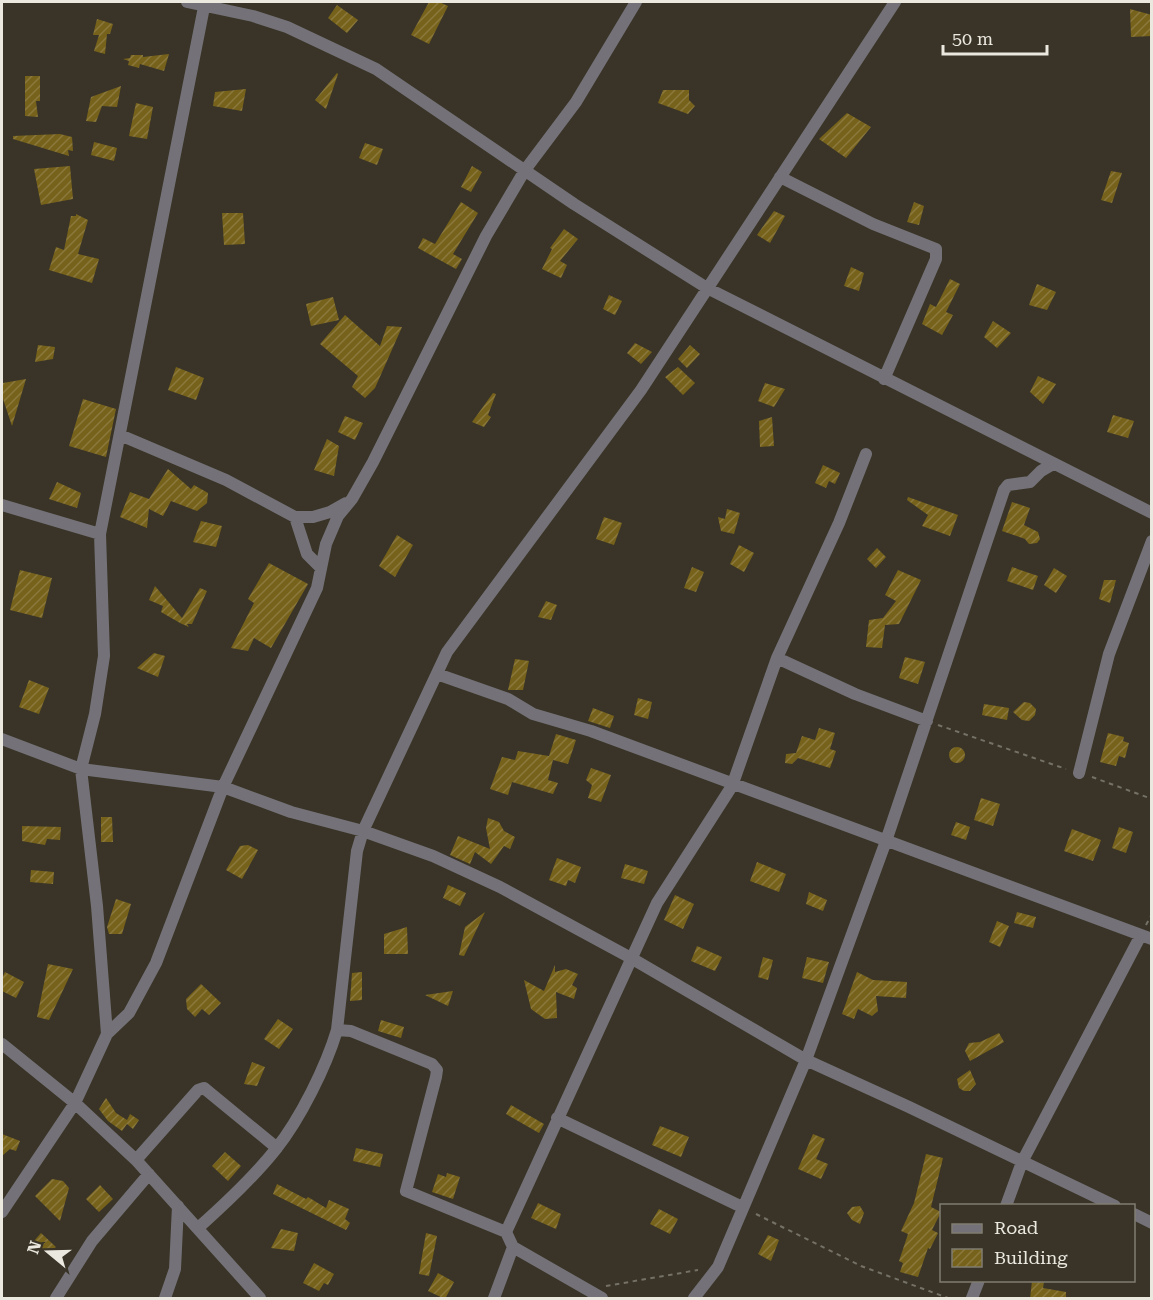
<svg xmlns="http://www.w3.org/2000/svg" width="1153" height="1300" font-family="'Roboto Serif',serif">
<defs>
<pattern id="building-hatch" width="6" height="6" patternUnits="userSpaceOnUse" patternTransform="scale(1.5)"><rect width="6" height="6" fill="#77621b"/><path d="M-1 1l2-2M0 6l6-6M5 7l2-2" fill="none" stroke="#8a783c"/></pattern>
</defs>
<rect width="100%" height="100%" fill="#393427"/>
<!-- building -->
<path fill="url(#building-hatch)" d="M429 2H439L448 6 429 44 411 35Z
M337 5 358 20 347 33 328 18Z
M1130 9 1152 15V36L1131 37Z
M97 19 113 24 110 34H107L105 54 94 51 99 35H93Z
M169 54 164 71 140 64 139 68 128 65 129 61 123 59 130 58 131 55H143V57Z
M337 73 338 74 326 109 315 100Z
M25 76H40V101H36L38 117 25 116Z
M121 86 117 107 102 106 96 122 86 121 91 97Z
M246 89 242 111 213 106 215 92Z
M663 90H689V100L695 106 688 114 658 103Z
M136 103 153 107 147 139 129 136Z
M847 113 871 127 846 158 819 139Z
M60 134 72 137 73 151 68 150 69 156 13 139V136Z
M94 142 117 148 114 161 91 155Z
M365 143 383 149 377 165 359 158Z
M70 166 73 199 41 205 34 169Z
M472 166 482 172 471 192 461 187Z
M1111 171 1122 173 1112 203 1101 200Z
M461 202 478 213 453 254 462 259 456 269 418 248 423 238 435 244Z
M914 202 924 206 919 225 907 222Z
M774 211 785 216 770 243 757 235Z
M222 213H243L245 244 224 245Z
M76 214 88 220 78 254 99 259 92 283 49 270 56 247 64 250 71 216H76Z
M564 229 578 239 560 261 567 265 561 278 542 269 552 249 550 248Z
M851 267 864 273 859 291 844 286Z
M950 279 960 284 946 312 953 315 942 335 922 324 930 304 936 307Z
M1037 284 1056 292 1047 310 1029 305Z
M609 295 622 301 615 315 603 309Z
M333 297 339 320 311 326 306 304Z
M345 315 380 346 387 326 402 327 375 388 365 398 352 387 358 376 320 344Z
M993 321 1011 333 997 348 984 337Z
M635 343 652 352 641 364 627 353Z
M38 345 55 347 53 359 35 362Z
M690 345 700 354 687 368 678 359Z
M176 367 204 378 196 400 168 390Z
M678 367 695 383 683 395 665 377Z
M1038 376 1056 384 1043 404 1030 392Z
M26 379 12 426 2 396 3 383Z
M765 383 785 389 774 407 758 401Z
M493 393 496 394 488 415 491 417 484 427 472 422Z
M83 399 116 409 106 457 69 446Z
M1113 415 1134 421 1128 438 1107 432Z
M345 416 363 423 355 440 338 432Z
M772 417 774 446 760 447 759 421Z
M327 439 339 446 334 476 314 470Z
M823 465 840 473 835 484 829 481 826 488 815 483Z
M168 469 191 489 194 485 208 493 207 503 197 511 171 501 163 516 149 509 147 528 120 517 130 492 149 499Z
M57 482 81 493 77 508 49 499Z
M908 497 958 515 950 536 922 526 928 515 907 500Z
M1012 502 1030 508 1024 525 1038 532 1040 539 1037 543 1029 544 1025 539 1002 531Z
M727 509 740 513 734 534 721 531 718 517 725 519Z
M604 517 622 523 614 545 596 539Z
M201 521 222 526 216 547 193 542Z
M397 535 413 545 395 577 379 566Z
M739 545 754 553 744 572 730 564Z
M877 548 886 557 876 568 867 559Z
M269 563 308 584 271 648 254 638 248 651 231 648 254 603 248 599Z
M692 567 704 572 696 592 684 588Z
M1012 567 1038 576 1033 590 1007 581Z
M1054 568 1067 576 1056 593 1044 585Z
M20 570 52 578 42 618 10 610Z
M898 570 921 580 899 624 885 625 882 648 866 647 869 620 883 618 896 601 885 595Z
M1104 580H1116L1110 603 1099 599Z
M155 586 182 618 200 588 207 591 192 624H187L189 627 180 623 161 612 163 606 149 600Z
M546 601 557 605 551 620 538 617Z
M154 653 165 656 158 677 137 668Z
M905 657 925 662 918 684 899 678Z
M515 659 529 661 523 690H508Z
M29 680 49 688 39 714 19 707Z
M638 698 652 702 648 719 634 715Z
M1024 702 1030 703 1036 709 1035 715 1029 721 1022 720 1013 712Z
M984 704 1009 708 1007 720 982 715Z
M593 708 614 716 610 728 588 721Z
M819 728 835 733 830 749 836 751 830 768 798 758 792 764 785 763 786 754 796 753 802 736 815 740Z
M1108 733 1124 737 1123 741 1129 743 1125 758 1119 756 1116 766 1100 762Z
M556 734 576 740 568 764 553 760 548 780 558 783 553 794 512 782 508 795 490 789 502 757 515 760 518 751 549 756Z
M949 755a8 8 0 1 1 16 0a8 8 0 1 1-16 0Z
M591 768 611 775 601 802 588 798 592 785 586 780Z
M981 798 1000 804 993 826 974 820Z
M101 817H112L113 842H101Z
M488 818 499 822 504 831 515 837 510 849 504 846 491 864 475 852 470 864 450 855 458 836 490 849 486 828Z
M956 822 970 827 966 840 951 835Z
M22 826 61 827 60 840 47 839 45 845 22 841Z
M1119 827 1133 832 1126 853 1112 848Z
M1072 829 1101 840 1093 861 1064 851Z
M248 845 258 850 242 879 226 870 240 846Z
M557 858 581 867 575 883 568 880 566 886 549 880Z
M757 862 786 874 779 892 750 881Z
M625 864 648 871 644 884 621 878Z
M31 870 54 872 53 884 30 882Z
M448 885 466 893 460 906 443 898Z
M809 892 827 900 823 911 806 904Z
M675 895 694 904 683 929 664 920Z
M116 899 131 904 122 934H109L107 927Z
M485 912 464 956 459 955 465 927Z
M1017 912 1036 917 1033 928 1014 923Z
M997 921 1009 926 1000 947 989 942Z
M407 927 408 954H384V934Z
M697 946 722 957 715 971 691 961Z
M763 957 773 960 768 980 758 977Z
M807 957 829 962 823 983 802 978Z
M48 964 73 969 49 1020 37 1017Z
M555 965V972L566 969 578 974 572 985 577 988 574 999 556 992 557 1018 545 1019 531 1009 524 980 544 991Z
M5 972 24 982 16 998 2 991V978Z
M362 972V1000L350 1001 352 973Z
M857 972 873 980 907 982 906 998 876 996 878 1011 872 1016 858 1009 854 1019 842 1014Z
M201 984 221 1003 209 1015 202 1009 195 1017 187 1009 186 999Z
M453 991 448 1006 425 995Z
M278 1019 293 1029 279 1049 264 1039Z
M381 1020 404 1027 401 1038 378 1031Z
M999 1033 1004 1042 970 1061 965 1051 969 1043 980 1042Z
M252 1062 265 1067 257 1086 244 1084Z
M970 1070 976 1084 970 1091H964L959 1088 957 1079Z
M106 1098 116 1113 127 1120 130 1114 139 1120 133 1129 127 1124 122 1131 108 1121 99 1109Z
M511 1105 544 1124 539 1133 506 1114Z
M660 1126 689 1137 681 1157 652 1145Z
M2 1134 20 1141 16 1151 10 1149 2 1156Z
M813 1134 825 1139 816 1159 828 1164 821 1179 798 1169Z
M356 1148 383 1154 380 1167 353 1161Z
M225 1152 241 1166 228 1181 212 1166Z
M926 1154 943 1158 931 1207 941 1212 932 1230 938 1233 930 1249 928 1248 918 1277 900 1272 903 1263 899 1261 908 1234 901 1231 914 1203Z
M447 1173 460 1177 453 1199 432 1192 438 1174 446 1177Z
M52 1179 63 1181 69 1188 60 1221 35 1196Z
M277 1184 306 1199 308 1197 326 1208 329 1200 349 1209 345 1219 350 1223 346 1230 273 1194Z
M100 1185 113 1199 99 1212 86 1199Z
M538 1203 561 1214 556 1229 531 1218Z
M860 1206 864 1213 860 1224 852 1220 847 1213 852 1207Z
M659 1209 678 1219 670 1234 650 1224Z
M281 1229 298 1233 294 1251 271 1248Z
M41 1233 56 1247 48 1255 34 1241Z
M426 1233 437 1236 429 1276 419 1274Z
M768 1235 779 1240 771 1261 758 1254Z
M314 1263 334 1274 328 1285 324 1283 319 1291 303 1283Z
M438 1273 454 1282 445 1299 428 1291Z
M1032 1281 1044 1282 1043 1288 1066 1292V1299H1030Z"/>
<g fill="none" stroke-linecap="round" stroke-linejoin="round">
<!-- path -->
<path stroke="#757166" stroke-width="2" stroke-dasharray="4.5 4.5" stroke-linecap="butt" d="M938 725 1066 769
M1092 777 1152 799
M1146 925 1152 914
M756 1214 861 1266 948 1298
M606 1286 698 1270"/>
<!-- street -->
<path stroke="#747278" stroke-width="12" d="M187 2 253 16 287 27 376 69 574 204 707 288 1152 513
M780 177 873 224 936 249V259L884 379
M120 435 226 480 295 517H313L330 512 346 503
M2 505 100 534
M295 517 307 554 320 567
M777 658 855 694 927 721
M437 674 508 699 533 714 591 731 1152 939
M2 739 81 769 223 787 291 812 363 831 433 856 500 887 631 958 806 1060 909 1107 1115 1206
M1079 773 1109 654 1152 541
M337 1030 351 1031 432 1064 437 1070 436 1077 406 1191 506 1232
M107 1034 97 906 81 769 95 714 104 656 100 534 205 2
M2 1044 75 1103 136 1160 260 1298
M557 1118 742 1207
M136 1160 198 1090 204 1088 277 1148
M1006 1206 1022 1162 1141 935
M2 1212 75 1103 107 1034 129 1013 156 963 223 787 317 588 326 544 338 516 352 499 373 462 486 236 525 170 576 102 636 2
M1134 1214 1152 1223
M198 1228C225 1204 253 1178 276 1149 300 1119 326 1067 337 1030L357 851 363 831 447 652 641 390 895 2
M513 1247 602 1298
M56 1298 92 1241 149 1174
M165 1298 175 1269 178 1206
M494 1298 513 1247 506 1232 657 903 732 786 777 658 839 523 866 454
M694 1298 718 1267 806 1060 886 841 1004 490 1008 485 1030 482 1041 471 1053 464
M972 1298 979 1280"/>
</g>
<!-- border -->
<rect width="1153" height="1300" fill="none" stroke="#ebe8e0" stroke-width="6"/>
<!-- legend -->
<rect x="940" y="1204" width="195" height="78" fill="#393427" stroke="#807c71" stroke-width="1.5"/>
<rect x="952" y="1224" width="30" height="9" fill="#747278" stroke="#807c71" stroke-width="1.5"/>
<text x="994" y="1234" font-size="18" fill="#ebe8e0">Road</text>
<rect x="952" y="1249" width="30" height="18" fill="url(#building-hatch)" stroke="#807c71" stroke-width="1.5"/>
<text x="994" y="1264" font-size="18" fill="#ebe8e0">Building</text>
<!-- north arrow -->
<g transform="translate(48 1252) rotate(289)" stroke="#393427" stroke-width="4.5" paint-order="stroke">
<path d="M0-4.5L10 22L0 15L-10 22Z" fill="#ebe8e0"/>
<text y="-9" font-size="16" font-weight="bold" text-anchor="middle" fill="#ebe8e0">N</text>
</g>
<!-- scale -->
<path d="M943 45v9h104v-9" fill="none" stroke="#ebe8e0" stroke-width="3"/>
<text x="952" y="45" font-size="18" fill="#ebe8e0" stroke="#393427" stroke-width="4.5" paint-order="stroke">50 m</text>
</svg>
